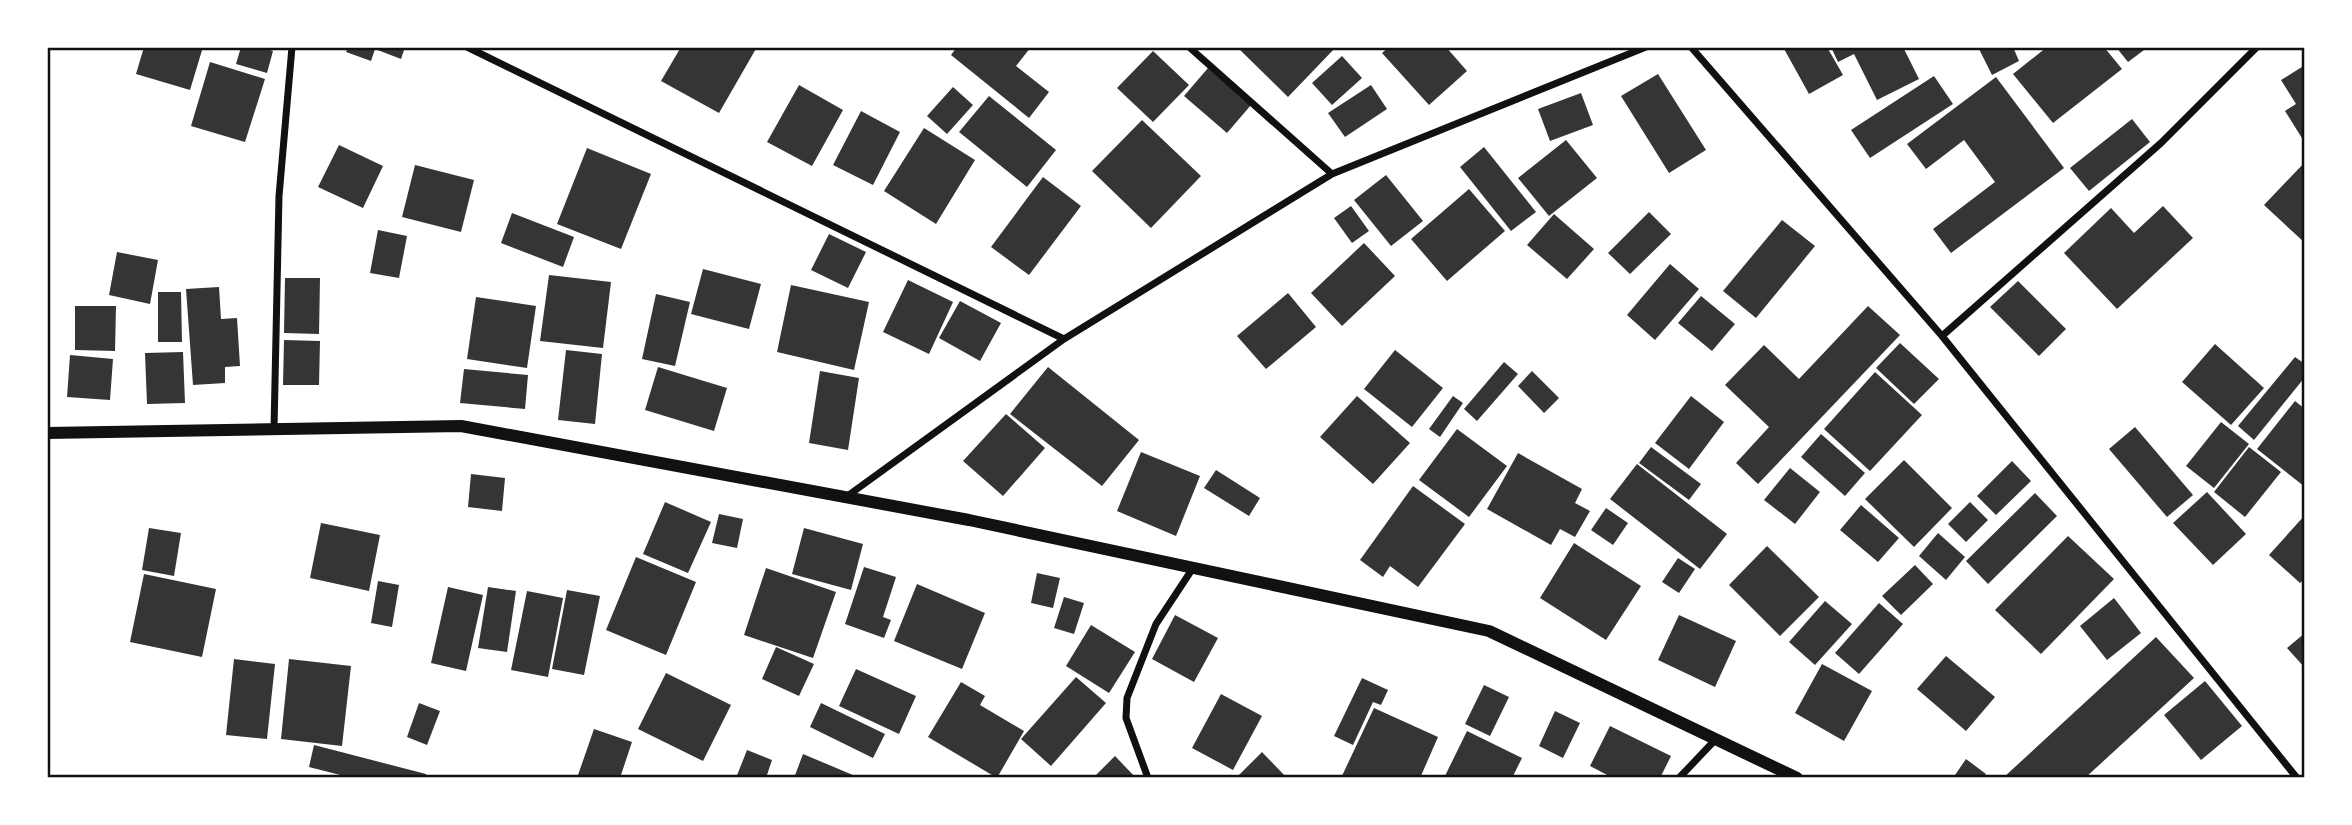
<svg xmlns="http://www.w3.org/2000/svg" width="2352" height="825" font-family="Merriweather,serif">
<rect width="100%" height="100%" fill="#fff"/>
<!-- building -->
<path fill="#353535" d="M144 47H203L190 90 136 74Z
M241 47H262L273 51 267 73 236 64Z
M348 47H405L401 59 375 49 371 61 346 52Z
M681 47H757L719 113 661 81Z
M957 47H1031L1016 66 1049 92 1029 118 951 55Z
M1237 47H1336L1288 97Z
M1389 47H1446L1467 71 1429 105 1382 53Z
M1783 47H1827L1843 75 1809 94Z
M1831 47H1903L1919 79 1877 100 1854 54 1838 62Z
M1978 47H2013L2019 61 1992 75Z
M2047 47H2104L2122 69 2053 123 2013 74Z
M2116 47H2148L2128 62Z
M1153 51 1189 85 1153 122 1117 88Z
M1342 56 1362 78 1332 105 1312 83Z
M210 62 265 79 245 142 191 126Z
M2305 65V143L2285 111 2296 104 2281 80Z
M1208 68 1251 105 1227 133 1184 96Z
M1658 74 1706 150 1669 173 1621 96Z
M1934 76 1953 104 1870 158 1851 130Z
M1996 77 2064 168 1951 253 1933 229 1995 182 1964 140 1926 169 1907 144Z
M799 85 843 110 812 166 767 142Z
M1371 85 1387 109 1345 137 1328 113Z
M953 87 973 105 947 134 927 116Z
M1581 93 1593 125 1550 141 1538 109Z
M989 96 1056 150 1027 187 959 132Z
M861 111 900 132 873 185 833 165Z
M2132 119 2150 142 2089 191 2070 168Z
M1142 120 1201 176 1151 228 1092 171Z
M924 128 975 160 936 224 884 191Z
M1566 140 1597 178 1549 216 1518 178Z
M339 145 383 166 363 208 318 187Z
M1484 147 1536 212 1511 231 1460 167Z
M587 148 651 174 621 249 557 224Z
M2305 162V243L2264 205Z
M415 165 474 180 461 232 402 217Z
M1386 175 1423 221 1391 246 1354 200Z
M1043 177 1081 206 1029 275 991 247Z
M1469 189 1505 231 1447 281 1411 239Z
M1351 206 1369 231 1352 243 1334 218Z
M2163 206 2193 238 2117 309 2064 253 2111 208 2134 233Z
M1649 212 1671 234 1630 274 1608 253Z
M512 213 574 237 563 267 501 243Z
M1554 214 1594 249 1567 279 1527 245Z
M1782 220 1815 246 1756 318 1723 291Z
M378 230 407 236 399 278 370 273Z
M829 234 866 252 848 288 811 270Z
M1364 243 1395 276 1342 326 1311 293Z
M117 252 158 260 150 304 109 295Z
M1670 264 1699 289 1655 340 1627 315Z
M703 269 761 284 749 329 691 314Z
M549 275 611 282 603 348 540 341Z
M285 278H320L319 334 284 333Z
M908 280 953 302 929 354 883 332Z
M2018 281 2066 329 2039 356 1990 307Z
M791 285 869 302 854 370 777 352Z
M219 287 221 319 237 318 240 366 225 367V383L193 385 186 289Z
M158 292H181L182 342H158Z
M1288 293 1316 327 1266 369 1237 336Z
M656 294 690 302 675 366 642 359Z
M1701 296 1735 324 1712 351 1678 323Z
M476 297 536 306 527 368 467 359Z
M960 301 1001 323 980 361 939 338Z
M75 306H116L115 351 75 350Z
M1868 306 1900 335 1758 484 1736 463 1769 427 1725 385 1764 345 1799 379Z
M284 340 320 341 319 385H283Z
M1900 343 1939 379 1914 404 1876 368Z
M2215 344 2264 388 2231 425 2182 382Z
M566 350 602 354 595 424 558 420Z
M1395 350 1443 388 1412 427 1364 389Z
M183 352 185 403 147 404 145 353Z
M70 355 113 359 110 400 67 397Z
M2295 357 2305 364V377L2254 440 2238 426Z
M1504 362 1518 374 1477 421 1464 409Z
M658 367 727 388 714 431 645 410Z
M1048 367 1139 440 1102 486 1010 414Z
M464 369 528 375 525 409 460 403Z
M820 371 859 378 848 450 809 443Z
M1532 371 1559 398 1544 413 1518 386Z
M1875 372 1922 415 1870 471 1824 429Z
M1357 396 1410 443 1373 484 1320 437Z
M1453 396 1463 403 1440 437 1429 429Z
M1691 396 1724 422 1689 469 1655 443Z
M2295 401 2305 409V487L2257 449Z
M1006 414 1045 448 1003 496 963 461Z
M2221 422 2249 444 2214 488 2186 466Z
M2135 427 2193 495 2167 517 2109 449Z
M1457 429 1507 466 1469 517 1419 480Z
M1821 434 1865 473 1845 496 1801 457Z
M1651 447 1701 484 1689 500 1639 463Z
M2249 447 2281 472 2245 517 2214 492Z
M1141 452 1200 476 1176 536 1117 511Z
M1518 453 1582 489 1575 503 1590 511 1575 537 1560 529 1551 545 1487 509Z
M1904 460 1952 508 1914 547 1865 499Z
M2012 461 2031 481 1996 515 1977 496Z
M1637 464 1727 534 1700 569 1610 499Z
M1790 468 1820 492 1795 524 1764 500Z
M1216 470 1260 498 1249 516 1204 488Z
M471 474 505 478 502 511 468 507Z
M1413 486 1465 524 1418 587 1390 566 1383 577 1360 560Z
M2207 492 2246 534 2213 565 2173 523Z
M2035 493 2057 516 1988 584 1966 561Z
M665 502 711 522 688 573 643 554Z
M1970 502 1988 520 1966 542 1948 524Z
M1861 505 1899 538 1878 562 1840 530Z
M1606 508 1628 523 1613 545 1591 530Z
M719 514 743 519 737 548 712 543Z
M2305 515V578L2300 583 2269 555Z
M321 523 380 535 369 591 310 578Z
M149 528 181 533 174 576 142 570Z
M804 528 863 544 851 590 792 574Z
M1938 533 1965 557 1946 580 1919 556Z
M2068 536 2114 579 2041 654 1995 610Z
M1574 543 1641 586 1606 640 1540 598Z
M1767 546 1819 597 1780 636 1729 585Z
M636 557 696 582 666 655 606 630Z
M1678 558 1695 569 1679 593 1662 582Z
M1915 565 1933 584 1901 615 1882 596Z
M864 567 896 577 883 617 891 620 884 638 845 624Z
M766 568 836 592 813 658 744 635Z
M1037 573 1060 578 1053 608 1031 603Z
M144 574 216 589 202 657 130 642Z
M378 581 399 585 392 627 371 623Z
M917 584 985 613 962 669 894 641Z
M448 587 483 595 466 671 431 663Z
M488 587 516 591 507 652 478 648Z
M567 590 600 596 584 675 552 669Z
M527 591 563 598 548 677 511 670Z
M1064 597 1084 603 1074 634 1054 628Z
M2114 598 2141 633 2107 660 2080 626Z
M1825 601 1852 624 1815 665 1789 642Z
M1879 603 1903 624 1859 674 1835 653Z
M1175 615 1218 638 1194 682 1152 659Z
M1679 615 1736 641 1715 687 1658 660Z
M1091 625 1135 652 1109 693 1066 666Z
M2305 633V668L2287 648Z
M2156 637 2194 678 2085 778H2003Z
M776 647 814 664 799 696 762 679Z
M1946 656 1995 697 1966 731 1917 689Z
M234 659 275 664 267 739 226 735Z
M289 659 351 666 342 746 281 739Z
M1822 664 1872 691 1844 741 1795 713Z
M856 669 916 696 899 734 839 706Z
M666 673 731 705 703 761 638 729Z
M1076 677 1106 703 1051 766 1021 739Z
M1362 678 1388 690 1381 705 1373 702 1353 745 1334 736Z
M2205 681 2242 726 2201 760 2164 715Z
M961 682 985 696 980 705 1024 731 997 778 928 737Z
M1484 685 1509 697 1490 736 1465 724Z
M1221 694 1262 716 1233 770 1192 748Z
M419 703 440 711 427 745 407 737Z
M821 703 885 734 873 758 810 727Z
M1374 708 1438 737 1420 778H1341Z
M1555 711 1580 723 1563 758 1539 746Z
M1610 726 1671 756 1660 778H1613L1590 766Z
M594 729 632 742 620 778H577Z
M1467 731 1522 758 1512 778H1444Z
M314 745 426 774 425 778H352L309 767Z
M747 750 772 760 766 778H736Z
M1262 752 1287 778H1236Z
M803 754 860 778H794Z
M1115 756 1136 778H1093Z
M1966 759 1986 774 1983 778H1953Z"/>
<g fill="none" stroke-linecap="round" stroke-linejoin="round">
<!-- minor -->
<path stroke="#111" stroke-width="7" d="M467 47 1064 339
M1189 47 1332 174
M1691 47 1942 336 2297 778
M1942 336 2161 143 2257 47
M274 429 279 196 292 47
M846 497 1064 339 1332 174 1646 47
M1148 778 1126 718 1127 698 1156 624 1193 568
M1679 778 1716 739"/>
<!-- tertiary -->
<path stroke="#111" stroke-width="12" d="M47 433 461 426 969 520 1489 631 1797 778"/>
</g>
<!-- border -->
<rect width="2352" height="825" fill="none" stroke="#ffffff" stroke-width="98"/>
<rect x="49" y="49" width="2254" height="727" fill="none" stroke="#111" stroke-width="2.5"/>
</svg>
